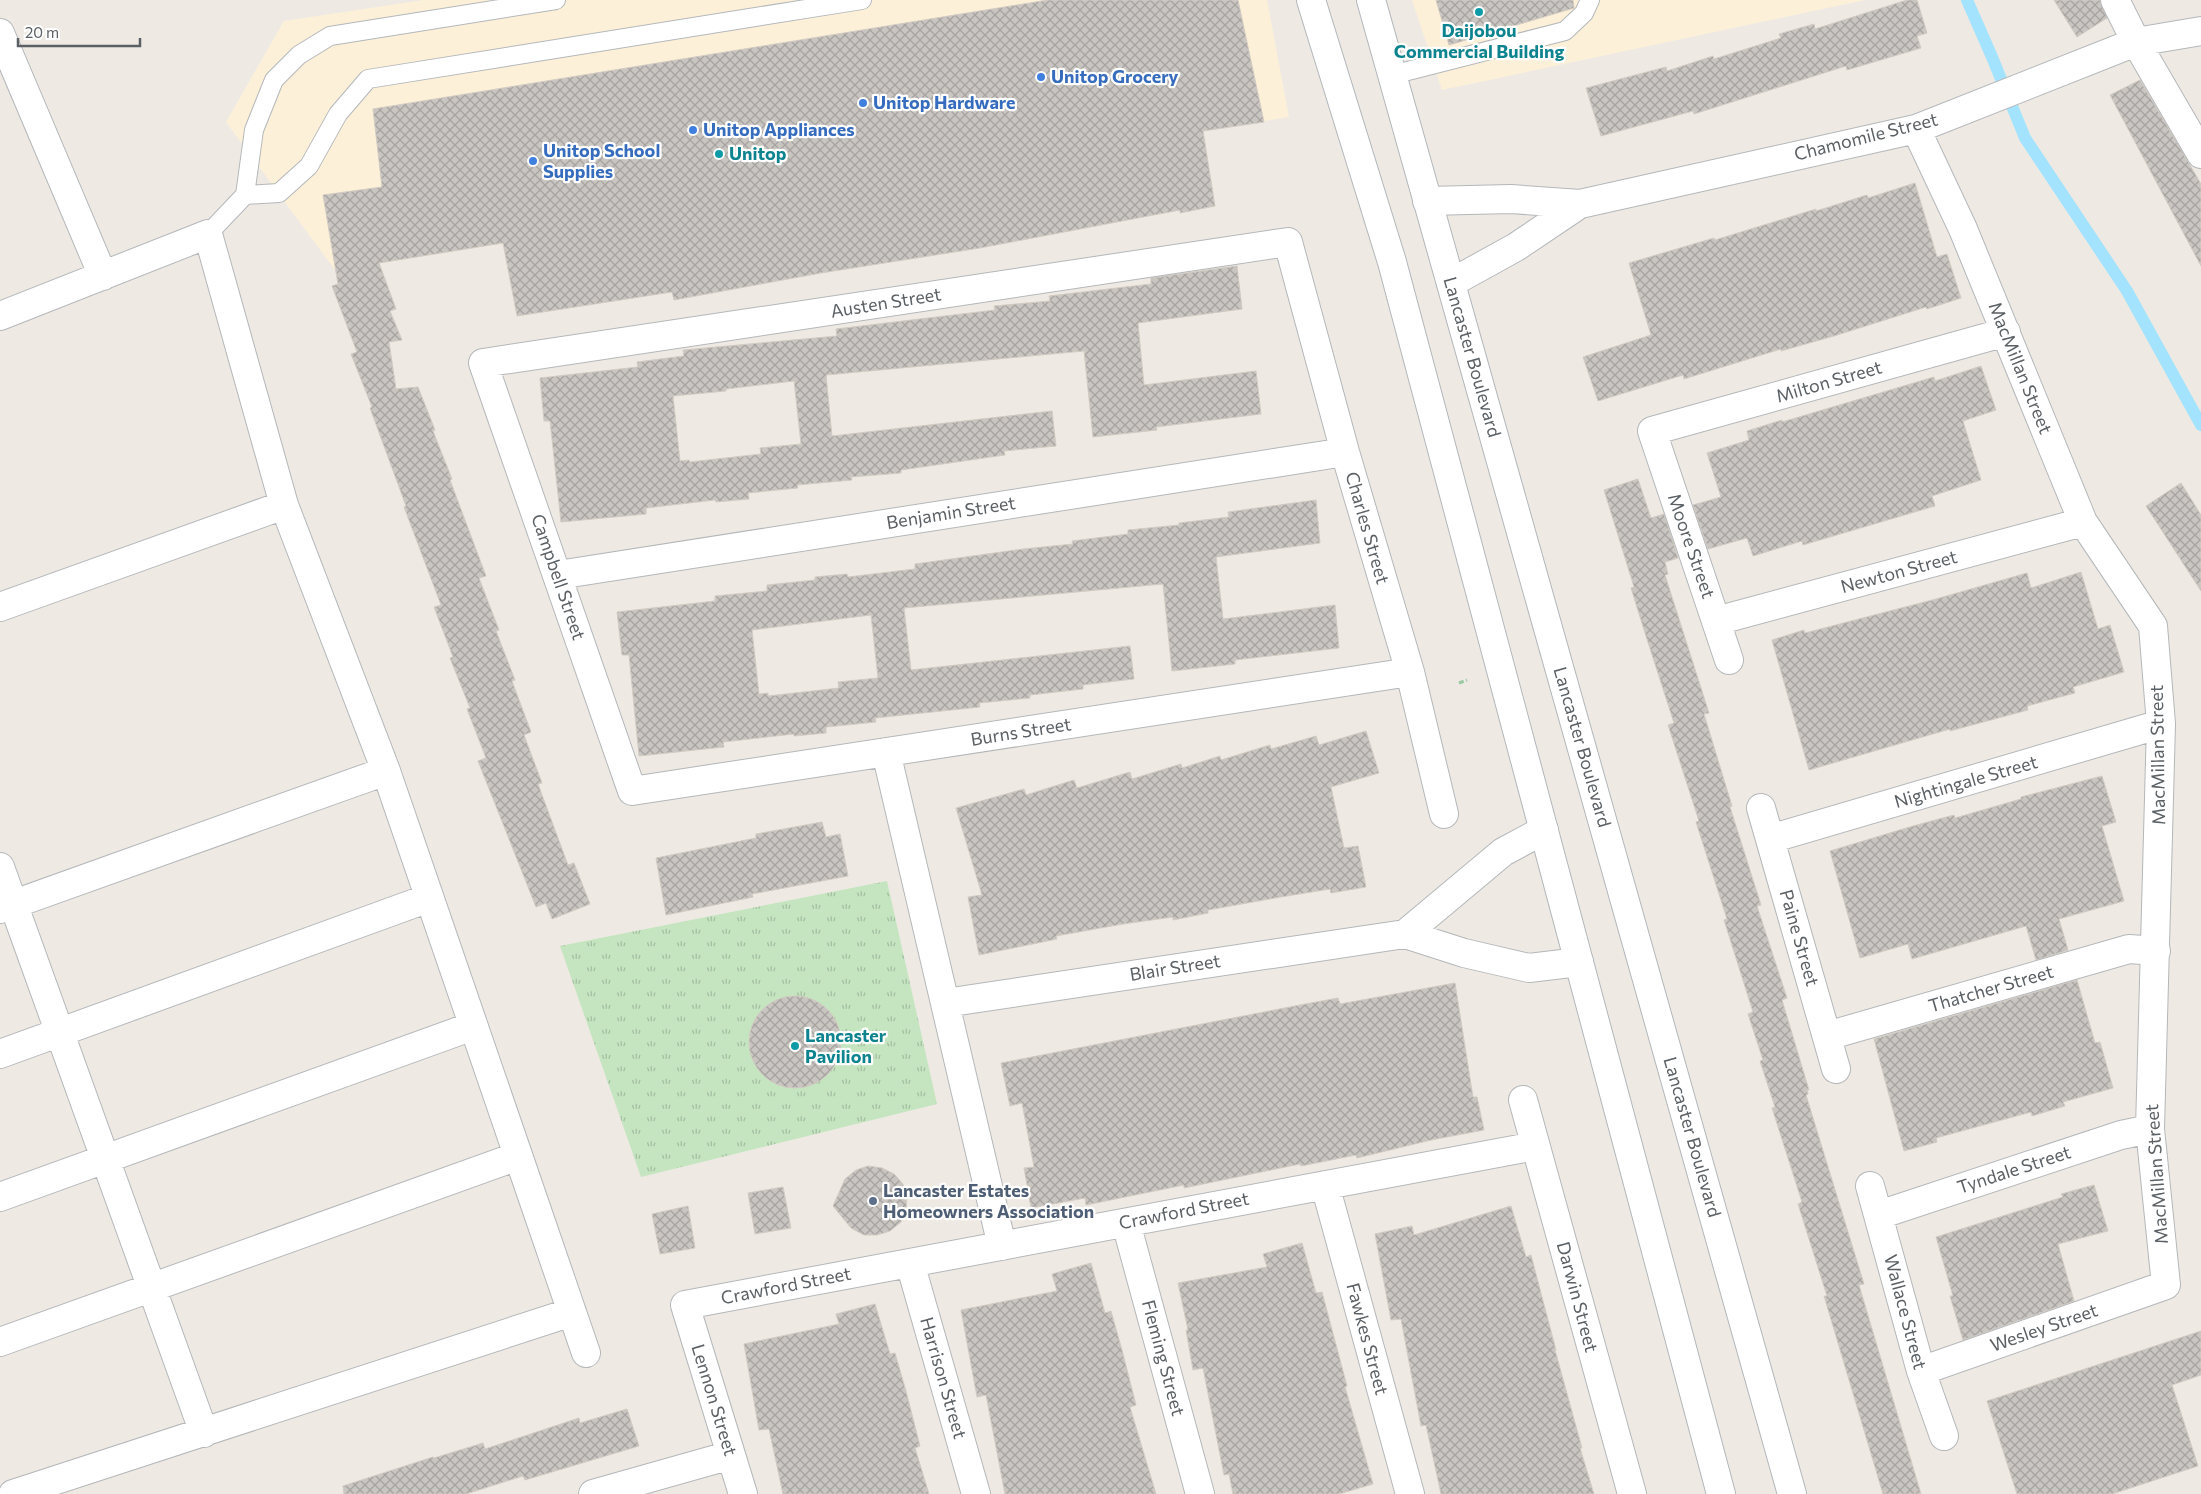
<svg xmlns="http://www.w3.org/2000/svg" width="2201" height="1494" font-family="Commissioner,sans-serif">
<defs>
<pattern id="grass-tufts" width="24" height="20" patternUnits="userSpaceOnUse" patternTransform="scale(1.25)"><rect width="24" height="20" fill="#c5e5c0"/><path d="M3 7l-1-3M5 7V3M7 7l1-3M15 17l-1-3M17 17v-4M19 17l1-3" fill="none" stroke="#a3bda0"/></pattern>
<pattern id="building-cross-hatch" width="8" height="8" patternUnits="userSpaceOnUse" patternTransform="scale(1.25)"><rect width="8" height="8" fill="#c9c5c1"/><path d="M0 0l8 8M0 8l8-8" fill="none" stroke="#a6a3a0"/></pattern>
</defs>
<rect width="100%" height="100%" fill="#eeeae3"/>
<!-- commercial -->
<path fill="#fdf0d9" d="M424 0H1267L1289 117 335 270 226 122 284 21Z
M1412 0H1865L1442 90Z"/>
<!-- grass -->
<path fill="url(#grass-tufts)" d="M887 881 937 1104 641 1177 560 946Z"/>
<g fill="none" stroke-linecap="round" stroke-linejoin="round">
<!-- stream -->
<path stroke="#a3e3fe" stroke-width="12" d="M1967 0 1992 57 2025 138 2127 291 2201 425"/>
</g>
<!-- building -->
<path fill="url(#building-cross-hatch)" stroke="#d2cbc2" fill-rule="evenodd" d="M1048 0H1238L1264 122 1203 131 1215 206 1180 213V210L980 248 821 273 674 300 672 292 517 316 503 243 379 263 396 309 390 311 402 340 389 342 396 389 418 387 435 430 433 431 452 479 450 480 486 576 479 578 499 630 496 631 515 680 512 681 531 732 524 735 542 783 538 784 568 865 574 863 590 904 552 919 546 903 536 907 478 761 486 758 467 709 470 708 450 658 453 657 434 607 441 605 404 507 406 506 370 408 372 407 351 354 357 352 332 286 338 284 323 195 382 187 373 109Z
M1436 0H1573L1574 8 1449 45Z
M1907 0H1917L1927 33 1917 36 1921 48 1847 70 1846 66 1694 114 1693 111 1601 136 1586 88 1666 67 1667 71 1713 56 1714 59 1781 38 1779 34 1814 24 1815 29Z
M2054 0H2100L2107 18 2077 37Z
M2140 80 2201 184V266L2110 95Z
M1915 183 1937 257 1947 254 1961 298 1927 309 1926 307 1834 336 1781 351V349L1684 379 1683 375 1598 401 1583 357 1651 335 1629 263 1714 238 1715 240 1816 209V211L1867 195 1868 198Z
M1237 266 1242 309 1138 323 1144 385 1256 371 1261 414 1156 427 1157 430 1093 437 1084 351 826 375 832 436 1052 411 1056 446 1004 451 1005 455 901 470V473L851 477 852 480 797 485 798 488 748 493 749 499 716 502 715 500 646 508V514L561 522 550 421H544L540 378 638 367 637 362 684 356 683 350 837 336 836 329 995 310 994 306 1050 301 1049 296 1151 284V278ZM794 381 801 444 760 448 761 454 690 462 689 460 680 461 673 396 726 391V389Z
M1981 366 1996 410 1963 421 1981 480 1932 496 1935 506 1803 545 1802 541 1753 556 1747 538 1708 549 1693 505 1721 497 1707 453 1749 440 1747 431 1782 420V422L1934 377 1935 381Z
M1638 479 1651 518 1664 514 1678 558 1665 562 1668 574 1665 575 1709 713 1704 714 1732 806 1730 807 1761 905 1757 906 1787 998 1782 1000 1809 1090H1807L1808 1094 1806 1095 1864 1284 1859 1285 1921 1494H1883L1824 1296H1827L1798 1204 1802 1202 1772 1108 1775 1107 1760 1061 1763 1060 1748 1014 1753 1012 1724 920 1727 919 1696 822 1699 821 1668 725 1674 723 1645 633 1631 588 1634 587 1604 490Z
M2181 483 2201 515V591L2146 506Z
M1316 500 1320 543 1216 557 1223 619 1335 605 1339 648 1235 660V664L1172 671 1163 584 904 608 911 670 1130 646 1134 679 1083 685V689L1030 695V698L979 703 980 707 875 718 876 722 826 727V733L794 736V734L723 742 724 747 639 756 629 655H622L617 612 715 601V596L767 591V585L815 580V577L847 574 848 577 915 569V564L1023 549 1073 544 1072 541 1128 534V530L1179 525V523L1229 517 1228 512ZM871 615 878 678 838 682 839 688 768 696V693L759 694 752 630Z
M2081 572 2098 629 2110 625 2124 672 2073 687 2075 693 2027 706 2028 710 1950 731V729L1809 770 1772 640 1804 630 1805 633 1936 599 2027 573 2031 588Z
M1366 731 1379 773 1331 787 1344 848 1358 846 1366 887 1331 893 1330 889 1281 897 1208 910V913L1173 920V917L1123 924 1056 936 1057 939 979 955 968 897 982 895 956 808 1024 789 1026 795 1074 780 1077 788 1130 772 1132 779 1181 764 1182 768 1220 756 1221 760 1270 745 1271 749 1316 736 1319 745Z
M2102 776 2116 822 2102 826 2124 901 2059 919 2068 950 2036 960 2026 926 1912 959 1908 944 1860 958 1830 851 1913 826 1954 815 1955 818 2021 799V797Z
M822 822 826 837 840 834 848 876 752 894 753 897 666 915 656 858 756 838V834Z
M2077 980 2095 1043 2100 1042 2113 1088 2063 1102 2065 1106 2032 1116 2031 1112 1936 1138 1937 1142 1904 1151 1874 1039Z
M1455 983 1473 1097H1477L1484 1130 1431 1140 1357 1158 1356 1155 1301 1166 1300 1164 1184 1188V1185L1086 1205 1085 1198 1031 1208 1024 1168 1034 1167 1022 1103 1010 1106 1001 1063 1300 1005 1338 998 1340 1004Z
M749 1042a46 46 0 1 1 92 0a46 46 0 1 1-92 0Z
M868 1166 882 1168 894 1174 903 1184 907 1196 906 1210 901 1222 890 1231 877 1235H864L851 1228 833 1206 845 1179 856 1170Z
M2094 1185 2108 1231 2058 1244 2074 1301 1963 1340 1950 1296H1953L1936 1237 2063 1197 2061 1194Z
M783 1187 791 1228 755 1234 748 1193Z
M688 1206 695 1248 660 1254 652 1214Z
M1511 1206 1526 1257 1531 1255 1556 1350H1555L1582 1448H1580L1594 1494H1441L1426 1425 1421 1426 1401 1319 1391 1320 1375 1234 1412 1226 1414 1235Z
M1302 1243 1316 1293 1322 1292 1347 1386 1345 1387 1373 1484 1339 1494H1233L1229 1474 1224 1475 1203 1368 1193 1370 1186 1330H1188L1178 1283 1267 1267 1263 1254Z
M1091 1263 1105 1313 1111 1311 1122 1350 1136 1405 1130 1407 1156 1494H1005L986 1395 977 1397 961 1310 1057 1291 1052 1274Z
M875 1304 890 1354 895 1353 906 1391 920 1446 915 1448 929 1494H783L769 1429 759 1430 744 1344 839 1324 836 1314Z
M2201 1331V1375L2172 1385 2198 1466 2112 1494H2017L1987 1401Z
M627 1409 639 1446 525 1480 523 1476 466 1494H344L343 1486 433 1457 434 1458 483 1443 485 1449 579 1418 580 1423Z"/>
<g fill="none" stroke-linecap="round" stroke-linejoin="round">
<!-- lane casing -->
<g stroke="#b4b7ba" stroke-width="20">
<path id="lane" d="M1392 75 1565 31 1584 13 1590 0
M245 195 279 193 309 166 338 114 368 79 862 0
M208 234 245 195 254 130 274 80 299 55 330 36 556 0"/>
</g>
<!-- street casing -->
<g stroke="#b4b7ba" stroke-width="30">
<path id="street" d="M2115 0 2136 42 2201 154
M0 33 103 276
M1916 129 1963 229 2083 522 2153 626 2161 724 2150 1129 2166 1285 1921 1371
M1427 201 1511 199 1580 204 1916 129 2136 42 2201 31
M1451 283 1516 247 1580 204
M0 316 208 234 284 505
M558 575 1345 452
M0 607 284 505 386 771 586 1353
M1716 621 2083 522
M1729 660 1652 431 2006 332
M1410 672 632 791 483 363 1288 242 1345 452 1410 672 1444 814
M886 752 1002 1246
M1761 808 1836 1069
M1770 839 2161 724
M0 867 204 1433
M0 909 386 771
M1405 934 1503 852 1544 830
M945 1003 1405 934 1464 953 1529 968 1579 962
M1827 1036 2129 949 2156 951
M0 1054 429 898
M1523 1100 1632 1494
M1325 1185 1410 1494
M1870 1186 1921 1371 1944 1436
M0 1197 473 1026
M1879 1215 2121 1135 2150 1129
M1126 1223 1200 1494
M910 1263 976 1494
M0 1342 518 1156
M13 1494 572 1312
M593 1494 731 1455
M743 1494 685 1305 1535 1146"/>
</g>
<!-- secondary casing -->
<g stroke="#b2b7bb" stroke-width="30">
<path id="secondary" d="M1311 0 1392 262 1721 1494
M1371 0 1792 1494"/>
</g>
<!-- path -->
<path stroke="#9ac9a2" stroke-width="3" stroke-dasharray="5 2.5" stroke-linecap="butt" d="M1459 683 1467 680"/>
<!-- lane -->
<use href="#lane" stroke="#fff" stroke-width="18"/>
<!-- street -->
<use href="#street" stroke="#fff" stroke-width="28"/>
<!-- secondary -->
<use href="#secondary" stroke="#fff" stroke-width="28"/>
</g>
<!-- markers -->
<g fill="#0f9aa8" stroke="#fff" stroke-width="2">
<circle cx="1479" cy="12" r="5"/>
<circle cx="719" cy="154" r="5"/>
<circle cx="795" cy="1046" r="5"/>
</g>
<g fill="#3f7fe0" stroke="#fff" stroke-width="2">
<circle cx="1041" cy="77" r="5"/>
<circle cx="863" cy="103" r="5"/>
<circle cx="693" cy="130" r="5"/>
<circle cx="533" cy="161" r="5"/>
</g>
<circle fill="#5c6f8a" stroke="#fff" stroke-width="2" cx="873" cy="1201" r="5"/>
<g text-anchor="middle" stroke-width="4.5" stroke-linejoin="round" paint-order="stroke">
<!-- culture labels -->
<g font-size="18" font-weight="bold" fill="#0d838f" stroke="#fff" text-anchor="start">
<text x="1479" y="37" text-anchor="middle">Daijobou<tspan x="1479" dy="21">Commercial Building</tspan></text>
<text x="729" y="160">Unitop</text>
<text x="805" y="1042">Lancaster<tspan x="805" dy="21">Pavilion</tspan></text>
</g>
<!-- shop labels -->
<g font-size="18" font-weight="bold" fill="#366cbe" stroke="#fff" text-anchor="start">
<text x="1051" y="83">Unitop Grocery</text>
<text x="873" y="109">Unitop Hardware</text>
<text x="703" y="136">Unitop Appliances</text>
<text x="543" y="157">Unitop School<tspan x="543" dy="21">Supplies</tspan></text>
</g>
<!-- street labels -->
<g font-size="18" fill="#5b6064" stroke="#fff">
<text transform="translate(1866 137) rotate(-14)" y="6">Chamomile Street</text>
<text transform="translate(886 303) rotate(-9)" y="6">Austen Street</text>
<text transform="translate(1472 357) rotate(74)" y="6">Lancaster Boulevard</text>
<text transform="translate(2020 368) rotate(68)" y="6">MacMillan Street</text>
<text transform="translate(1829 382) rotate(-16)" y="6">Milton Street</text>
<text transform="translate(951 513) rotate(-9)" y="6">Benjamin Street</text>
<text transform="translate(1367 528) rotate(74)" y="6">Charles Street</text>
<text transform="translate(1691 546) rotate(71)" y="6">Moore Street</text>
<text transform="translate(1899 572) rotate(-15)" y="6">Newton Street</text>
<text transform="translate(558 577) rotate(71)" y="6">Campbell Street</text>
<text transform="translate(1021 732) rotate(-9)" y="6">Burns Street</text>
<text transform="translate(1582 747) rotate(74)" y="6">Lancaster Boulevard</text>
<text transform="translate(2158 755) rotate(-91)" y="6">MacMillan Street</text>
<text transform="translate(1966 782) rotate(-16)" y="6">Nightingale Street</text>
<text transform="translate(1799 938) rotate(74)" y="6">Paine Street</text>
<text transform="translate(1175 968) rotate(-9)" y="6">Blair Street</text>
<text transform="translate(1991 989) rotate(-16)" y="6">Thatcher Street</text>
<text transform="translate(1692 1137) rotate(74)" y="6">Lancaster Boulevard</text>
<text transform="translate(2014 1170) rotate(-18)" y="6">Tyndale Street</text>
<text transform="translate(2157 1174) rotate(-94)" y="6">MacMillan Street</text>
<text transform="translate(1184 1211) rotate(-11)" y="6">Crawford Street</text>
<text transform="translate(786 1286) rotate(-11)" y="6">Crawford Street</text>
<text transform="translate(1577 1297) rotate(75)" y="6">Darwin Street</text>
<text transform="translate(1905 1312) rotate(75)" y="6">Wallace Street</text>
<text transform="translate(2044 1328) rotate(-19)" y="6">Wesley Street</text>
<text transform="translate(1367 1339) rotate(75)" y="6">Fawkes Street</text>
<text transform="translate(1163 1358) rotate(75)" y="6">Fleming Street</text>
<text transform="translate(943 1378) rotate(74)" y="6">Harrison Street</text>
<text transform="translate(714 1400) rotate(73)" y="6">Lennon Street</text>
</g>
<!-- service labels -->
<g font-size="18" font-weight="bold" fill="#4e5e75" stroke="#fff" text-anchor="start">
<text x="883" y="1197">Lancaster Estates<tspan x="883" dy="21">Homeowners Association</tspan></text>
</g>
</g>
<!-- scale -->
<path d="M18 38v8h122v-8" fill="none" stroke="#5b6064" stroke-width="2.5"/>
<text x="25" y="38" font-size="15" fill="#5b6064" stroke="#ffffff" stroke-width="4" paint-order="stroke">20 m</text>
</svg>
